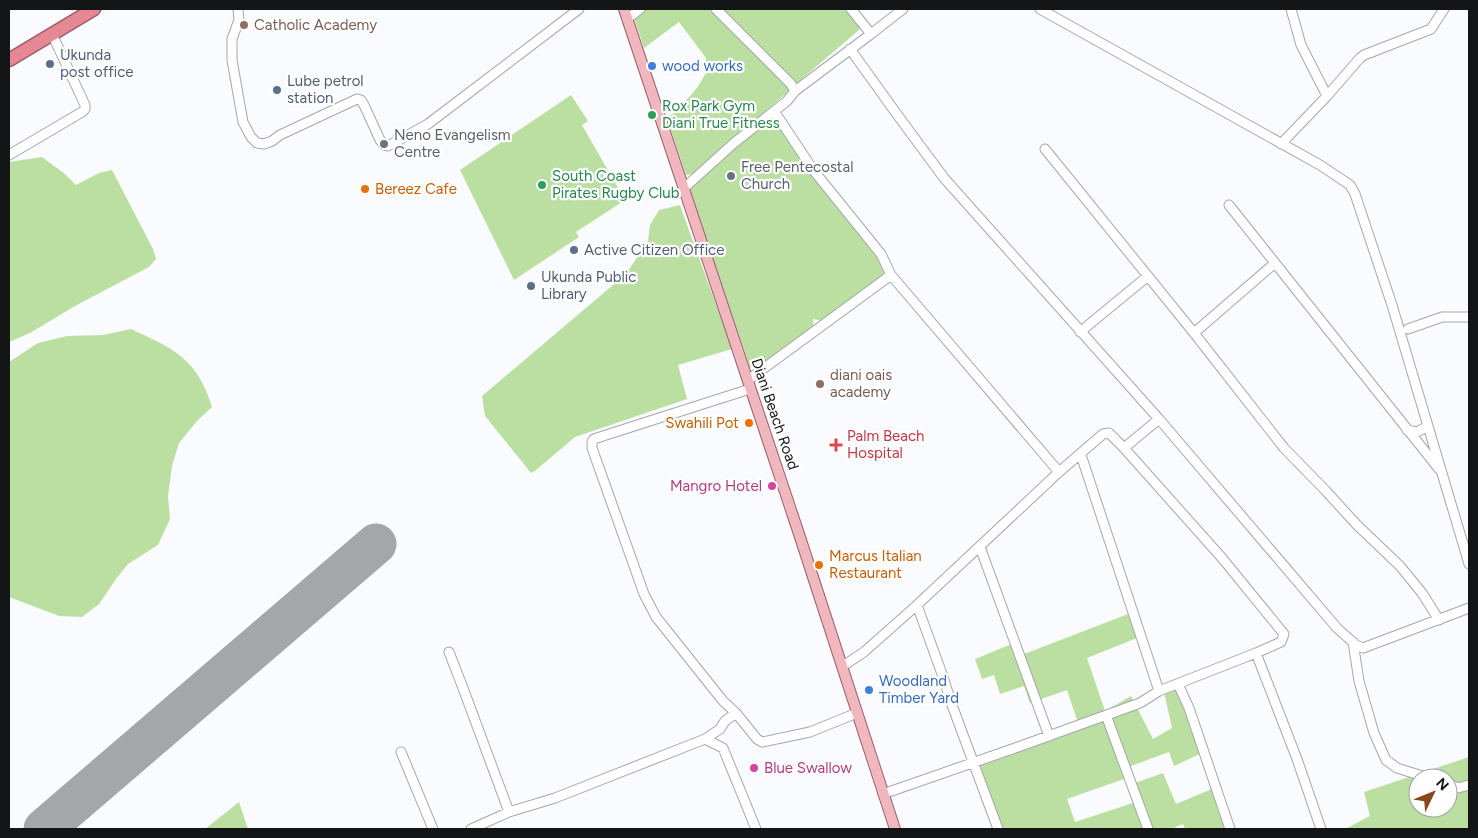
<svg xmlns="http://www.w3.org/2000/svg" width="1478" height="838" font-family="Figtree,sans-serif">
<rect width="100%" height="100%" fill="#fafbfe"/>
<!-- green -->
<path fill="#badfa0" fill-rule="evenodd" d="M641 9H712L791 89 693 174 686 175 667 118 677 111 697 88 706 73V58L679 22 644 48 633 15Z
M720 9H847L860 25 859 30 797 83Z
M571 95 588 121 582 125 625 200 576 232 579 237 514 280 460 170Z
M774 115 882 257 885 275 822 321 813 319 814 329 759 370 750 367 688 187Z
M42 157 65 174 76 185 99 173 112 170 153 249 156 259 149 267 75 306 30 333 9 342V162Z
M680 205 732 349 678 365 687 399 575 437 536 470 531 473 485 416 482 396 626 274 648 241 650 225 659 210Z
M131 329C174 349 197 358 212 407L197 421 179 443 172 466 168 496 170 519 158 545 128 564 116 579 99 604 82 617 59 616 9 597V362L38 343 67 336 103 335Z
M1128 614 1137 638 1087 658 1105 711 1131 696 1153 739 1172 728 1164 692 1176 689 1202 753 1174 766 1169 752 1128 767 1135 783 1163 773 1176 804 1214 788 1229 829H1185L1183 824 1171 829H994L978 765 1080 729 1067 690 1030 703 1024 686 1000 694 994 675 982 679 975 659 1014 643 1019 656ZM1124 779 1133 803 1075 822 1067 799Z
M1469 757V829H1345L1370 816 1364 792ZM1418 778H1448V808H1418Z
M239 802 248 829H205Z"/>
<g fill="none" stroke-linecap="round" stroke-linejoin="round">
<!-- runway -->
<path stroke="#a4a6a8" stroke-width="41" d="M44 829 376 544"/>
<!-- minor casing -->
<g stroke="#a4a7ae" stroke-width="11">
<path id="minor" d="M238 9 239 20 232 39V60L243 122 251 137 257 143 264 144 272 141 280 135 357 99 361 100 364 105 380 140 384 145 388 146 428 124 579 9
M716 9 791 84 795 91
M1040 9 1320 165 1350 185 1355 194 1392 305 1469 564
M1291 9 1301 45 1327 96
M627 19 640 9
M871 34 903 9
M850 49 896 113 944 178 1159 419 1337 628 1356 645 1363 648 1469 608
M1281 144 1327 96 1360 58 1364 55 1431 29 1444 9
M1045 149 1194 333 1284 448 1325 490 1357 525 1400 566 1422 593 1439 620
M9 155 82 112 85 109V105L52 34
M683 189 734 143 787 101 795 91 871 34 851 9
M1229 205 1275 263
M891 275 1059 472
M1408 329 1442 317H1469
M1080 332 1148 276
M1194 333 1275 263 1439 469
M748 380 891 275 881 254 814 171 774 111
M1407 430 1417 432 1428 426
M1081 455 1159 691
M980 547 1049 736
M917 605 942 674 952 705 998 829
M1353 642 1359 681 1374 733 1386 760 1397 768 1429 778
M449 652 463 688 509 812 555 798 705 739 723 748 756 829
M1256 653 1297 759 1321 829
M843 666 864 652 917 605 1059 472 1103 434 1109 433 1124 448 1159 419
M1178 684 1189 708 1230 829
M736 713 757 739 762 742 810 732 857 713
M1106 715 1148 829
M705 739 720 729 725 721 736 713 723 701 656 617 644 594 592 448V442L594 439 606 435 750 389
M401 752 433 829
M1448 784 1458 788 1469 785
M883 794 1018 747 1140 703 1159 691 1256 653 1281 642 1284 634 1222 558 1124 448
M471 829 509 812"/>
</g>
<!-- major casing -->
<g stroke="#9c5f68" stroke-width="12">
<path id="major" d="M624 9 799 534 895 829"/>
</g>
<!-- highway casing -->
<g stroke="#9c5f68" stroke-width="15">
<path id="highway" d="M9 60 94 9"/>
</g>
<!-- minor -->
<use href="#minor" stroke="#fff" stroke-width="9"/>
<!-- major -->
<use href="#major" stroke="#f0b7bf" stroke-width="10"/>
<!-- highway -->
<use href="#highway" stroke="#e68794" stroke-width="12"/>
</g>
<!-- markers -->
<g fill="#8d6e63" stroke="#fff" stroke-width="2">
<circle cx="244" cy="25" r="5"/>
<circle cx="820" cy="384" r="5"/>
</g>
<g fill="#5c6f8a" stroke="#fff" stroke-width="2">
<circle cx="50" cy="64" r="5"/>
<circle cx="277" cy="90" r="5"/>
<circle cx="574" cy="250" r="5"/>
<circle cx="531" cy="286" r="5"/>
</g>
<g fill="#3f7fe0" stroke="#fff" stroke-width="2">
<circle cx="652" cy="66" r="5"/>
<circle cx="869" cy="690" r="5"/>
</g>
<g fill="#2e9e5b" stroke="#fff" stroke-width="2">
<circle cx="652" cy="115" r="5"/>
<circle cx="542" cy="185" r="5"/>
</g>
<g fill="#6b7280" stroke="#fff" stroke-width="2">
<circle cx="384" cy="144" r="5"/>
<circle cx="731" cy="176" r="5"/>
</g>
<g fill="#e8710a" stroke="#fff" stroke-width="2">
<circle cx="365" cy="189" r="5"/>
<circle cx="749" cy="423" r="5"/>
<circle cx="819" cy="565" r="5"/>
</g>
<path fill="#e0444e" stroke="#fff" stroke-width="2" d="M833.5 437.5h5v5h5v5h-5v5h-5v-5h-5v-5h5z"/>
<g fill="#d1479c" stroke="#fff" stroke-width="2">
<circle cx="772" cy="486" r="5"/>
<circle cx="754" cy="768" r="5"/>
</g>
<g text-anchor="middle" stroke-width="4.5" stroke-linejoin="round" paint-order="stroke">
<!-- education labels -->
<g font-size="15" fill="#785e54" stroke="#fff" text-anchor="start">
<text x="254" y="30">Catholic Academy</text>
<text x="830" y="380">diani oais<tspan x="830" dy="17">academy</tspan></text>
</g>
<!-- service labels -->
<g font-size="15" fill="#4e5e75" stroke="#fff" text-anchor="start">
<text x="60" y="60">Ukunda<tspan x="60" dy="17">post office</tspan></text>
<text x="287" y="86">Lube petrol<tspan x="287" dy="17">station</tspan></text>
<text x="584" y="255">Active Citizen Office</text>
<text x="541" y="282">Ukunda Public<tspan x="541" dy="17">Library</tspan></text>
</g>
<!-- shop labels -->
<g font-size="15" fill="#366cbe" stroke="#fff" text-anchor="start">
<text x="662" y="71">wood works</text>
<text x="879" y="686">Woodland<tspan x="879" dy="17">Timber Yard</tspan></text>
</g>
<!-- leisure labels -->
<g font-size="15" fill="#27864d" stroke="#fff" text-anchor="start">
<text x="662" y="111">Rox Park Gym<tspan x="662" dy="17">Diani True Fitness</tspan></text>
<text x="552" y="181">South Coast<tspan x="552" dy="17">Pirates Rugby Club</tspan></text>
</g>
<!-- worship labels -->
<g font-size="15" fill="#5b616d" stroke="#fff" text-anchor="start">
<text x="394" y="140">Neno Evangelism<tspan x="394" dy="17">Centre</tspan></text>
<text x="741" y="172">Free Pentecostal<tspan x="741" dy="17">Church</tspan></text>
</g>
<!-- food labels -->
<g font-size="15" fill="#c56008" stroke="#fff" text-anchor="start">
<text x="375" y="194">Bereez Cafe</text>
<text x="739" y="428" text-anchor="end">Swahili Pot</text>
<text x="829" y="561">Marcus Italian<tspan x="829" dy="17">Restaurant</tspan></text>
</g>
<!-- street labels -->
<g font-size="15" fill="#141517" stroke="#fff">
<text transform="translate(775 414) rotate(71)" y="5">Diani Beach Road</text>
</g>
<!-- health labels -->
<g font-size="15" fill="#be3a42" stroke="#fff" text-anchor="start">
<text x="847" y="441">Palm Beach<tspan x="847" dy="17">Hospital</tspan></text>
</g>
<!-- hotel labels -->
<g font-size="15" fill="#b23c85" stroke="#fff" text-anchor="end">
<text x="762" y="491">Mangro Hotel</text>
<text x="764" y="773" text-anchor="start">Blue Swallow</text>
</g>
</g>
<!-- border -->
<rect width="1478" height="838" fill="none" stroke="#141517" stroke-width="20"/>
<!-- north arrow -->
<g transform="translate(1433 793) rotate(47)"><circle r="24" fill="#ffffff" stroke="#a1a1a2"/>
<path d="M0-4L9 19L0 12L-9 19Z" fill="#8a461b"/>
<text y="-8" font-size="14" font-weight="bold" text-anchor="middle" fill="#141517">N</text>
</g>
</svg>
